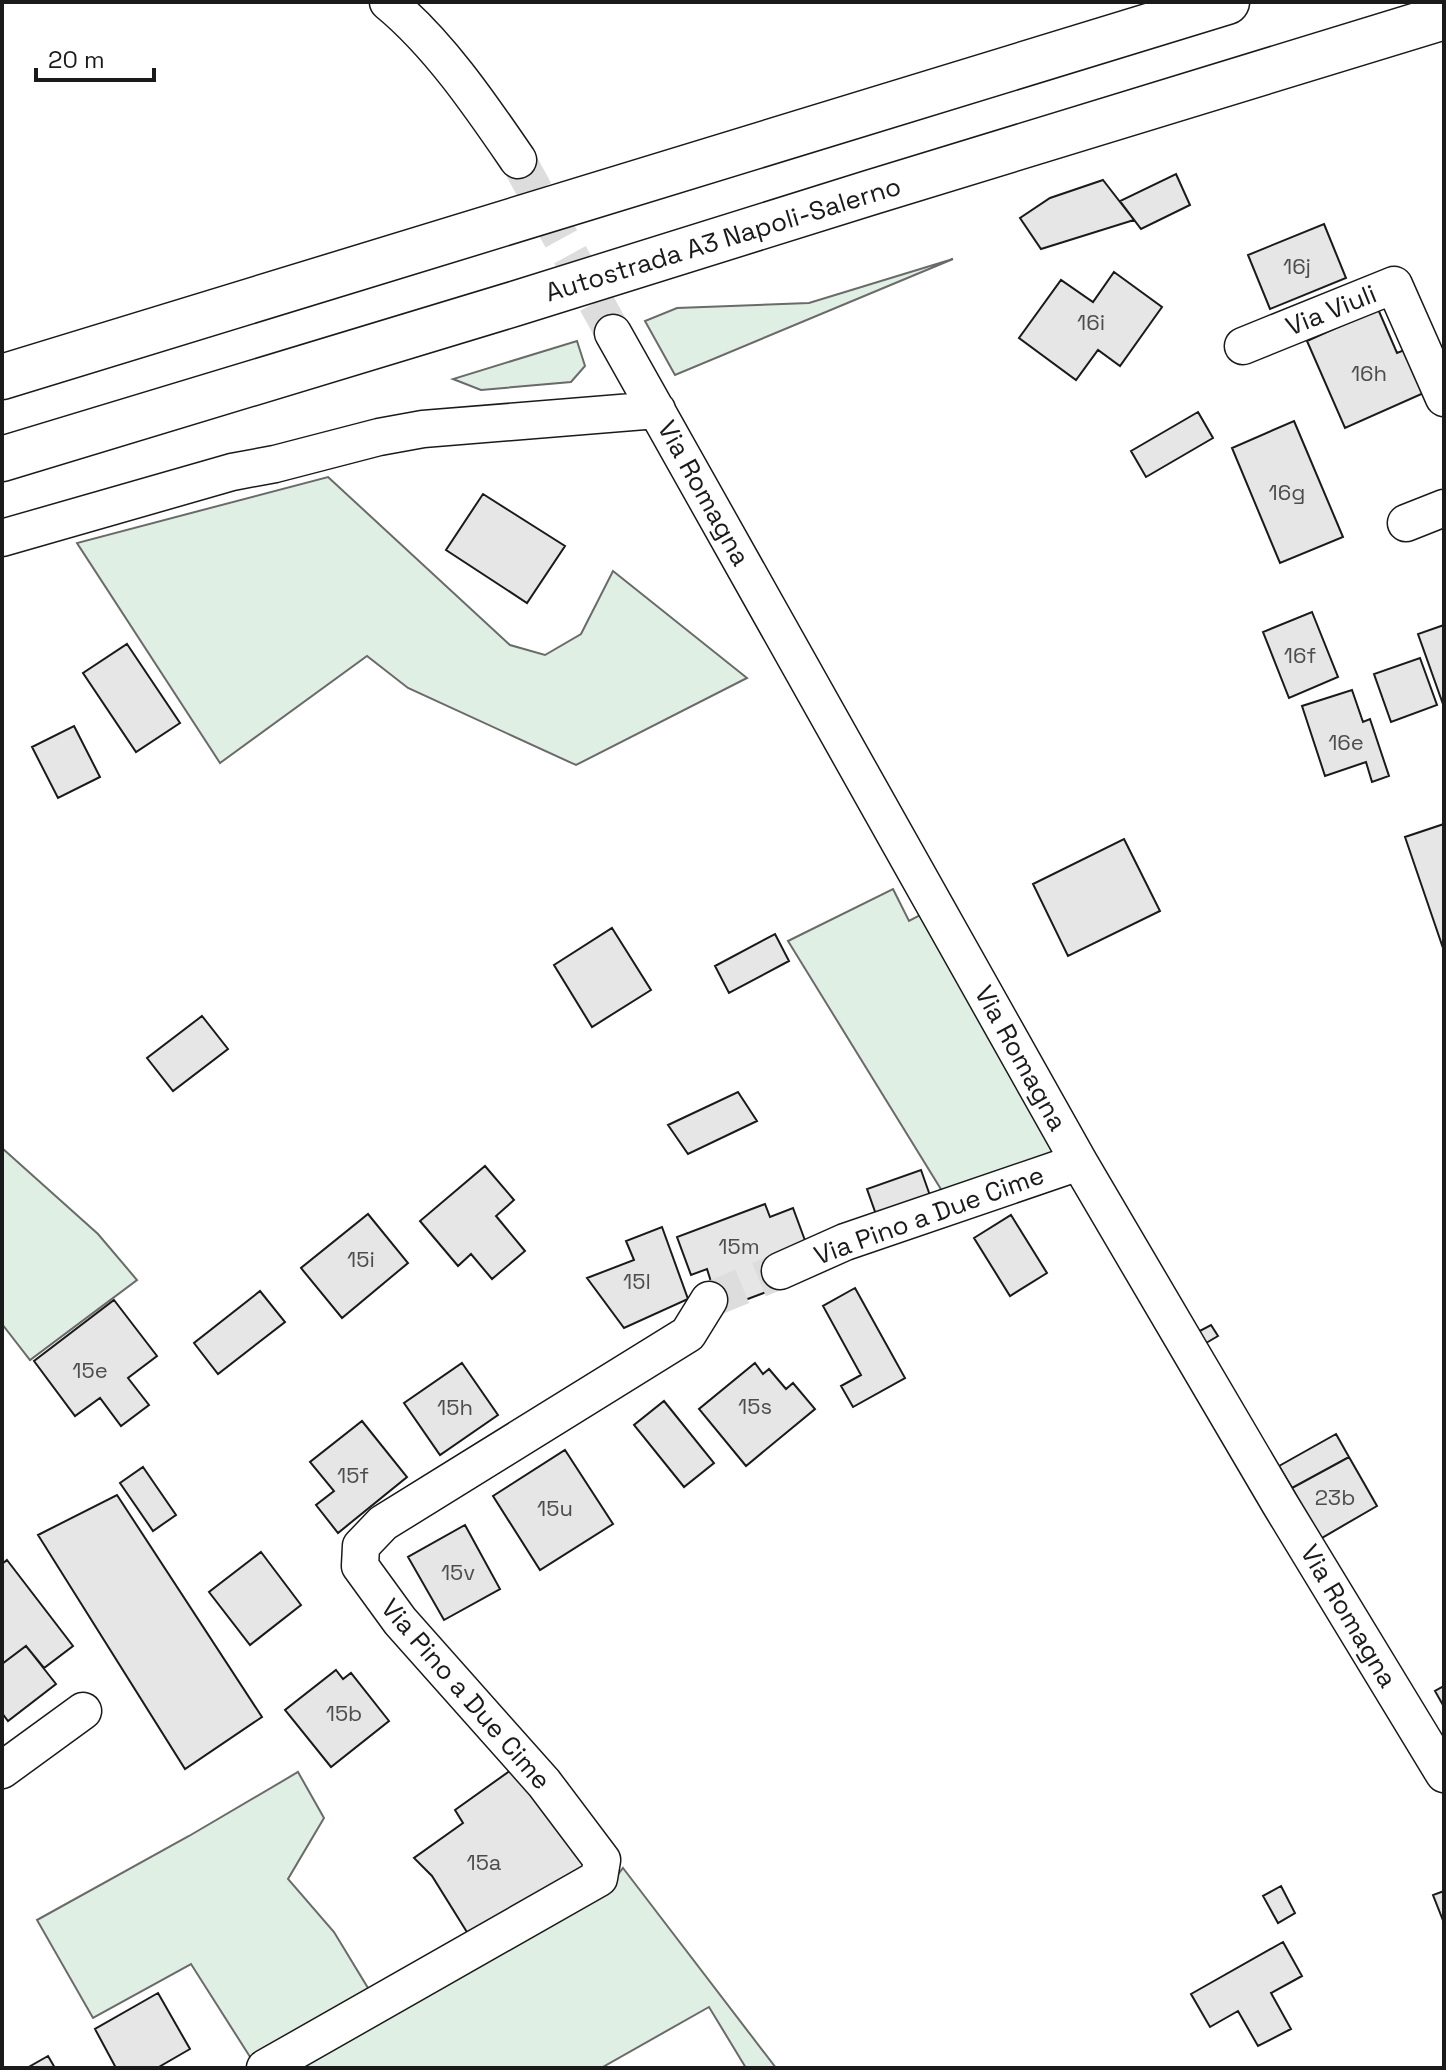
<svg xmlns="http://www.w3.org/2000/svg" width="1446" height="2070" font-family="'Space Grotesk',sans-serif">
<rect width="100%" height="100%" fill="#fff"/>
<!-- green -->
<path fill="#e0efe3" stroke="#6a6a6a" stroke-width="2" d="M953 259 675 375 645 321 677 308 809 303Z
M577 341 585 366 571 382 481 390 453 379Z
M328 477 510 645 545 655 581 634 613 571 747 678 576 765 408 688 367 656 220 763 77 543Z
M893 889 909 921 922 914 1065 1156 947 1199 788 941Z
M2 1148 98 1234 137 1280 30 1360 2 1324Z
M298 1772 324 1818 288 1879 334 1932 371 1993 252 2060 191 1964 93 2018 37 1920 189 1836Z
M623 1868 776 2068H746L709 2007 601 2068H289L612 1882Z"/>
<!-- building -->
<path fill="#e6e6e6" stroke="#1a1a1a" stroke-width="2" d="M1176 174 1190 205 1141 229 1120 201Z
M1103 180 1134 220 1041 249 1020 218 1050 198Z
M1324 224 1346 278 1270 309 1248 255Z
M1114 272 1162 307 1120 366 1098 350 1076 380 1019 338 1061 280 1093 302Z
M1378 309 1397 353 1407 349 1426 392 1345 428 1307 341Z
M1198 412 1213 438 1146 477 1131 451Z
M1294 421 1343 537 1280 563 1232 448Z
M483 494 565 546 527 603 446 550Z
M1312 612 1338 677 1289 698 1263 632Z
M1444 625V707L1418 634Z
M127 644 180 723 136 752 83 673Z
M1420 658 1437 705 1391 722 1374 674Z
M1352 690 1363 722 1370 719 1389 776 1372 782 1366 762 1325 776 1302 706Z
M74 726 100 777 58 798 32 747Z
M1444 824V951L1405 837Z
M1124 839 1160 911 1068 956 1033 884Z
M612 928 651 990 592 1027 554 965Z
M775 934 789 961 729 993 715 966Z
M202 1016 228 1049 173 1091 147 1058Z
M738 1092 757 1121 688 1154 668 1125Z
M485 1166 514 1200 496 1216 525 1251 492 1279 471 1254 458 1266 420 1221Z
M921 1170 933 1204 878 1220 867 1189Z
M765 1204 770 1217 793 1208 810 1254 785 1285 713 1312 712 1285 707 1269 691 1275 677 1237Z
M368 1214 408 1263 342 1318 301 1268Z
M1011 1215 1047 1273 1010 1296 974 1238Z
M662 1227 688 1299 624 1328 587 1278 634 1260 626 1241Z
M855 1288 905 1378 853 1407 841 1386 861 1375 823 1306Z
M260 1291 285 1322 218 1374 194 1343Z
M114 1300 157 1356 128 1378 149 1405 121 1426 100 1398 75 1416 34 1361Z
M1211 1325 1218 1336 1201 1346 1194 1334Z
M462 1363 498 1415 440 1455 404 1403Z
M755 1363 763 1374 769 1369 786 1389 793 1383 815 1409 746 1466 699 1409Z
M664 1401 714 1463 684 1487 634 1425Z
M362 1421 407 1477 338 1533 316 1505 334 1491 310 1462Z
M1336 1434 1349 1457 1292 1488 1279 1466Z
M565 1450 613 1524 540 1570 493 1496Z
M1349 1457 1377 1506 1320 1539 1292 1488Z
M143 1467 176 1515 153 1531 120 1483Z
M117 1495 262 1717 185 1769 38 1535Z
M465 1525 500 1589 444 1620 408 1557Z
M261 1552 301 1605 250 1645 209 1592Z
M7 1560 73 1646 44 1668 26 1646 2 1664V1564Z
M26 1646 56 1684 8 1721 2 1713V1664Z
M336 1670 343 1679 351 1673 389 1721 331 1767 285 1710Z
M1444 1686V1707L1435 1691Z
M518 1765 594 1873 470 1937 432 1876 414 1858 463 1823 455 1810Z
M1281 1886 1295 1913 1278 1923 1263 1896Z
M1444 1891V1923L1433 1895Z
M1283 1942 1302 1976 1271 1993 1291 2029 1258 2046 1238 2011 1210 2027 1191 1994Z
M158 1993 190 2049 157 2068H116L95 2029Z
M48 2056 55 2068H27Z"/>
<g fill="none" stroke-linecap="round" stroke-linejoin="round">
<!-- street-tunnel -->
<path stroke="#ddd" stroke-width="36" stroke-dasharray="36 18" stroke-linecap="butt" d="M518 160 613 333
M709 1300 780 1271"/>
<!-- street casing -->
<g stroke="#1a1a1a" stroke-width="39">
<path id="street" d="M388 2C439 44 481 106 518 160
M613 333 1079 1162 1280 1504 1444 1774
M1243 346 1394 285 1444 398
M1406 523 1444 508
M2 538 232 472 275 464 379 437 423 429 657 410
M780 1271 845 1242 1079 1162
M2 1770 83 1711
M265 2068 599 1878 602 1860 544 1783 400 1621 360 1566 361 1546 383 1523 688 1334 709 1300"/>
</g>
<!-- highway casing -->
<g stroke="#1a1a1a" stroke-width="47">
<path id="highway" d="M2 377 1227 2
M2 459 517 303 869 193 1444 17"/>
</g>
<!-- street -->
<use href="#street" stroke="#fff" stroke-width="36"/>
<!-- highway -->
<use href="#highway" stroke="#fff" stroke-width="44"/>
</g>
<g text-anchor="middle" stroke-width="6" stroke-linejoin="round" paint-order="stroke">
<!-- number labels -->
<g font-size="22" fill="#4d4d4d">
<text x="1297" y="274">16j</text>
<text x="1091" y="330">16i</text>
<text x="1369" y="381">16h</text>
<text x="1287" y="500">16g</text>
<text x="1300" y="663">16f</text>
<text x="1346" y="750">16e</text>
<text x="739" y="1254">15m</text>
<text x="361" y="1267">15i</text>
<text x="637" y="1289">15l</text>
<text x="90" y="1378">15e</text>
<text x="755" y="1414">15s</text>
<text x="455" y="1415">15h</text>
<text x="353" y="1483">15f</text>
<text x="1335" y="1505">23b</text>
<text x="555" y="1516">15u</text>
<text x="458" y="1580">15v</text>
<text x="344" y="1721">15b</text>
<text x="484" y="1870">15a</text>
</g>
<!-- street labels -->
<g font-size="26" fill="#1a1a1a" stroke="#fff">
<text transform="translate(723 239) rotate(-17)" y="9">Autostrada A3 Napoli-Salerno</text>
<text transform="translate(1331 310) rotate(-22)" y="9">Via Viuli</text>
<text transform="translate(704 493) rotate(61)" y="9">Via Romagna</text>
<text transform="translate(1021 1058) rotate(61)" y="9">Via Romagna</text>
<text transform="translate(929 1215) rotate(-20)" y="9">Via Pino a Due Cime</text>
<text transform="translate(1349 1616) rotate(59)" y="9">Via Romagna</text>
<text transform="translate(466 1694) rotate(49)" y="9">Via Pino a Due Cime</text>
</g>
</g>
<!-- border -->
<rect width="1446" height="2070" fill="none" stroke="#1a1a1a" stroke-width="8"/>
<!-- scale -->
<path d="M36 68v12h118v-12" fill="none" stroke="#1a1a1a" stroke-width="4"/>
<text x="48" y="68" font-size="24" fill="#1a1a1a" stroke="#ffffff" stroke-width="6" paint-order="stroke">20 m</text>
</svg>
